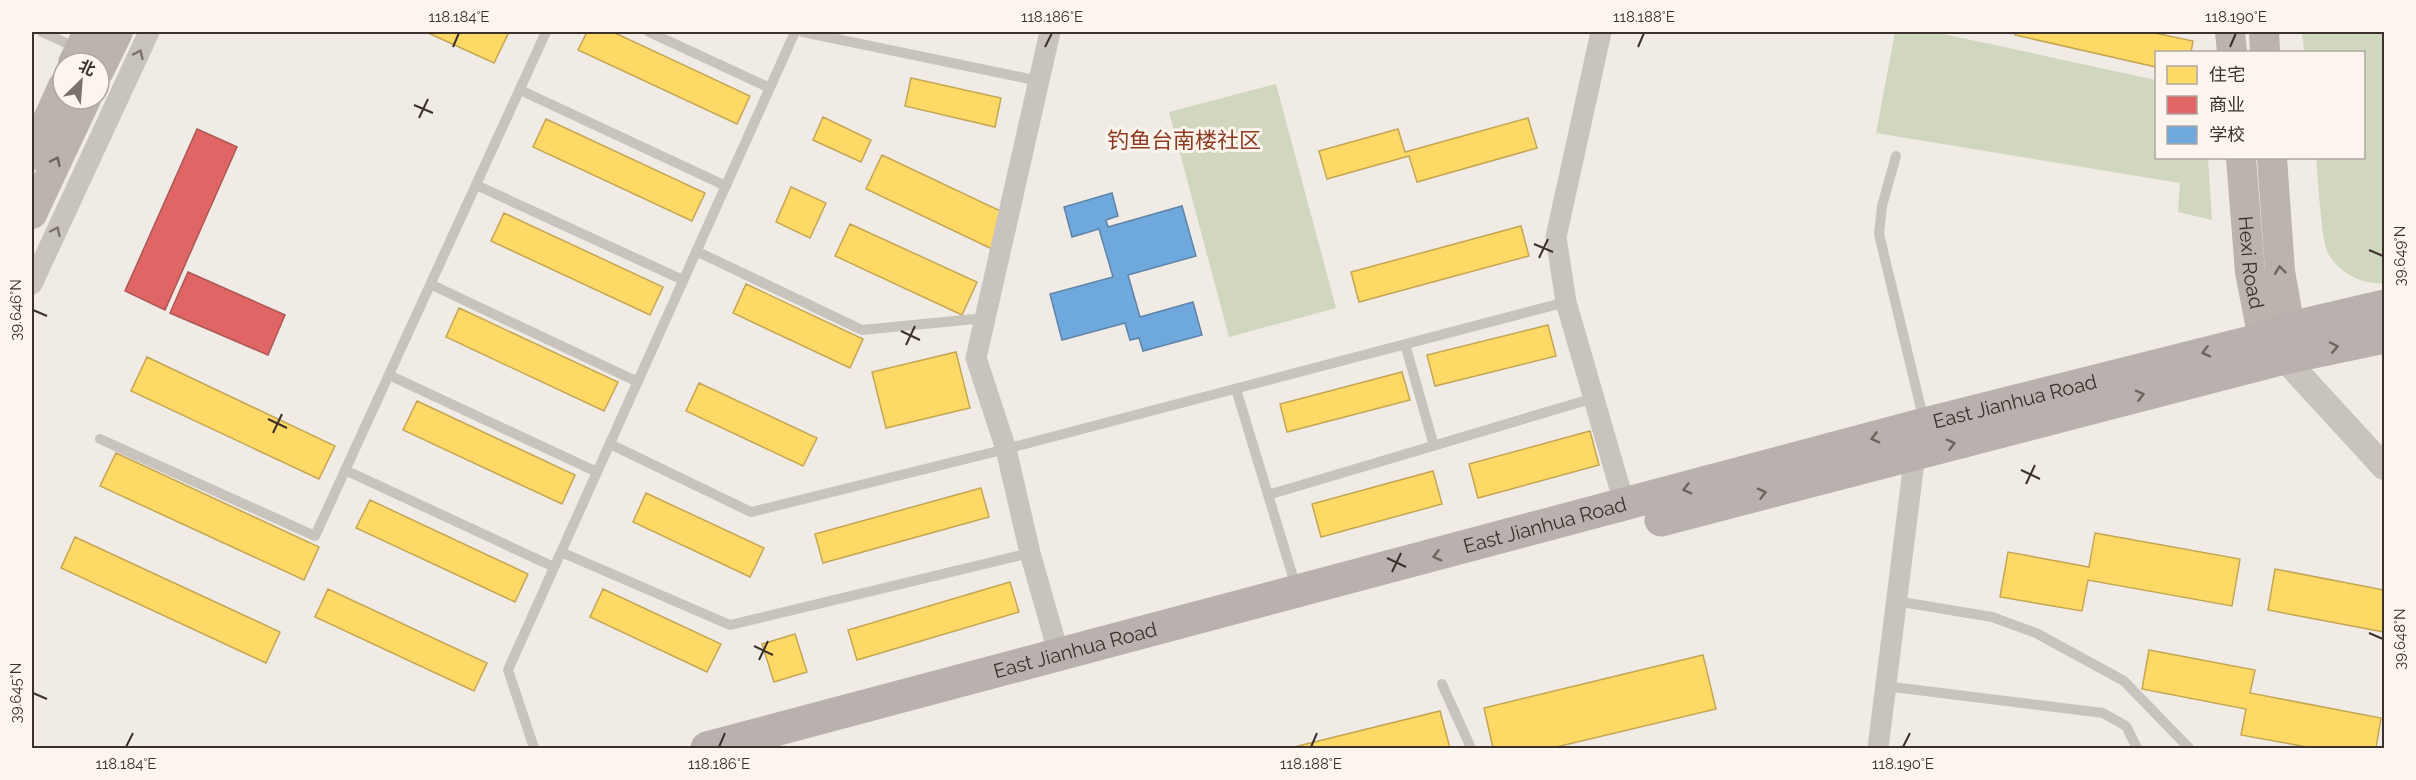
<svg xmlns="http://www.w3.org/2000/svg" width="2416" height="780" font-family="Raleway,'Noto Sans SC',sans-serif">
<rect width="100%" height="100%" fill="#f0ebe5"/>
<!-- green -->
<path fill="#d1d6bf" d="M1895 32H1934L2156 80V158H2208L2212 220 2178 212 2180 183 1876 133Z
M2302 32H2384V283C2361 285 2337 272 2327 251 2321 236 2318 177 2316 158H2364V52H2304Z
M1276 84 1336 308 1229 337 1169 112Z"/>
<!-- homes -->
<path fill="#ffd966" stroke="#c4a654" stroke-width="1.5" d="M426 32H509L494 63Z
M587 32H613L750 96 737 124 578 50Z
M2016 32H2150L2193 41 2191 52H2156V67L2015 35Z
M911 78 1001 98 995 127 905 106Z
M823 117 871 140 861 162 813 140Z
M1528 118 1537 148 1417 182 1409 156 1327 179 1319 151 1398 129 1405 152Z
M546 119 705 193 692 221 533 147Z
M882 155 1009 215 992 249 866 189Z
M791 187 826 203 810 238 776 222Z
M504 213 663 287 650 315 491 241Z
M850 224 977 282 962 315 835 256Z
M1521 226 1529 256 1359 302 1351 272Z
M746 284 863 339 850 368 733 313Z
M459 308 618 382 604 411 446 337Z
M1548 325 1556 356 1435 386 1427 355Z
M956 352 970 408 886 428 872 372Z
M147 357 335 446 319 479 131 391Z
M1402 372 1410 400 1287 432 1280 404Z
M699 383 817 438 803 466 686 411Z
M417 401 575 475 562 504 403 430Z
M1590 431 1599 465 1478 498 1469 464Z
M116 453 319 547 304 580 100 486Z
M1433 471 1442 504 1321 537 1312 504Z
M981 488 989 517 823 563 815 534Z
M646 493 764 548 750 577 633 522Z
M370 500 528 574 515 602 356 528Z
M2095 533 2240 559 2232 606 2088 580 2082 611 2000 597 2008 552 2089 567Z
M75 537 280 632 266 663 61 568Z
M2275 569 2384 590V632L2268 610Z
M1010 582 1019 612 857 660 848 630Z
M328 589 487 663 474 691 315 617Z
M603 589 721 644 707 672 590 617Z
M795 634 807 672 774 682 762 644Z
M2149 650 2255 670 2250 693 2381 718 2376 748H2313L2241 735 2246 709 2142 689Z
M1703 655 1716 709 1552 748H1493L1484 708Z
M1440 711 1450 748H1290Z"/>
<!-- shops -->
<path fill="#e06666" stroke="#ae5654" stroke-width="1.5" d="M197 129 237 147 165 310 125 291Z
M188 272 285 315 268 355 170 313Z"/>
<!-- schools -->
<path fill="#6fa8dc" stroke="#5f84a7" stroke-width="1.5" d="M1112 193 1118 216 1106 220 1108 227 1182 206 1196 256 1128 275 1140 317 1193 302 1202 335 1143 351 1139 338 1130 340 1125 323 1062 340 1050 294 1113 277 1099 229 1072 237 1064 207Z"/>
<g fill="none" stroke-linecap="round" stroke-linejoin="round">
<!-- service -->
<path stroke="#c9c3be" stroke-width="10" d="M42 32 77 48
M649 32 770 88
M803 32 1039 81
M520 90 726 186
M1896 156 1882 206 1879 234 1924 421
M476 185 683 280
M696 251 862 330 985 318
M432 285 638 382
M1405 344 1434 446
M389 375 597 472
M1236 389 1296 587
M100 439 315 536 546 32
M610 444 751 512 1006 449 1566 302
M345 470 554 567
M1268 495 1594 398
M561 552 730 625 1030 553
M1896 601 1992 617 2036 633 2124 681 2189 748
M1442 684 1471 748
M1885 686 2103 713 2126 726 2137 748
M534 748 508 670 795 32"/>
<!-- minor -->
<path stroke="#c9c3be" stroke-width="21" d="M1050 32 976 358 1006 449 1030 553 1059 655
M1601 32 1556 237 1566 302 1625 506
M32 284 149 32
M1878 748 1916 446"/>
<!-- tertiary -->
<path stroke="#c9c3be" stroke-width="26" d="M2284 358 2384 467"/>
<!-- secondary -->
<g stroke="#bab3ae" stroke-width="30">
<path d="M2230 32 2232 52"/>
<path d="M2264 32 2265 52"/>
<path d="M73 63 88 32"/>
<path d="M99 71 118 32"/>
<path d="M32 155 63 86"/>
<path id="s1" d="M2241 158 2250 272 2263 339 2279 354"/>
<path d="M2272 158 2280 271 2290 328 2285 351"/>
<path d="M32 214 86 99"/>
</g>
<!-- primary -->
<g stroke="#b8b1ad" stroke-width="33">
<path d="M1661 520 2284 358 2384 337"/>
<path id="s2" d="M707 748 1925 424 2263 339 2290 328 2384 306"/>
</g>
</g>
<!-- one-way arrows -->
<defs><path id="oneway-chevron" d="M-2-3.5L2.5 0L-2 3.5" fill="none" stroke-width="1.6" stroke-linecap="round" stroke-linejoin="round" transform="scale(1.5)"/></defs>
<g stroke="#7b726d">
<use href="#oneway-chevron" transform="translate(139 54) rotate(-65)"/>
<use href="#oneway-chevron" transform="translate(56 231) rotate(-65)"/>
</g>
<g stroke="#6e645f">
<use href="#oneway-chevron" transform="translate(56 161) rotate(-65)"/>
<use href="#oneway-chevron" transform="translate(2280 270) rotate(-97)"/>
</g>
<g stroke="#6d645f">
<use href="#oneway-chevron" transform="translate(2334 347) rotate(-12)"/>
<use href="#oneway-chevron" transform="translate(2206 352) rotate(166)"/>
<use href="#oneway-chevron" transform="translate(2140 395) rotate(-14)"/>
<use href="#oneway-chevron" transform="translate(1875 438) rotate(165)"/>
<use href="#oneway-chevron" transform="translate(1951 444) rotate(-14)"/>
<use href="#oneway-chevron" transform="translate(1687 489) rotate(165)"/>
<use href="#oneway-chevron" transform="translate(1762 493) rotate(-15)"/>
<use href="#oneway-chevron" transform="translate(1437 556) rotate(165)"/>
</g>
<!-- ticks -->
<path fill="none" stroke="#3b302b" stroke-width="2" d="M453 47 459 33M1045 47 1052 33M1638 47 1644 33M2230 47 2236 33M414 105 433 113M419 118 428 99M1534 244 1553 252M2369 250 2383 256M1539 258 1548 239M33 310 47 316M901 331 920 340M906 345 915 326M268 419 287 428M273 433 282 414M2021 470 2040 479M2026 484 2035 465M1387 558 1406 567M1392 572 1401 553M2369 633 2383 639M754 646 773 655M759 660 768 641M33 693 47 699M126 747 133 733M719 747 725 733M1311 747 1317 733M1903 747 1910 733"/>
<g text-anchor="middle" stroke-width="6" stroke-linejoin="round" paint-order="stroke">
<!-- street labels -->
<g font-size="20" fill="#3b302b" stroke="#fbf5ee">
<text dy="7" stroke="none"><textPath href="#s1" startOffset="105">Hexi Road</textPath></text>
<text dy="7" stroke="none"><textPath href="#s2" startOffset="1353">East Jianhua Road</textPath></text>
<text dy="7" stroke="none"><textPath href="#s2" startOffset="867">East Jianhua Road</textPath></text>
<text dy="7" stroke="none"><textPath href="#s2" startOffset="381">East Jianhua Road</textPath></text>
</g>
<!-- quarter labels -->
<g font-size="22" fill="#8c3b22" stroke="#fbf5ee">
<text x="1184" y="148">钓鱼台南楼社区</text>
</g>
</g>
<!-- border -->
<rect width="2416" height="780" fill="none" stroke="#fbf5ee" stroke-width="66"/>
<!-- legend -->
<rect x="2155" y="51" width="210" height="108" fill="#fbf5ee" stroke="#aea6a0" stroke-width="1.5"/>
<rect x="2167" y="66" width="30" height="18" fill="#ffd966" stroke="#aea6a0" stroke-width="1.5"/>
<text x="2209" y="81" font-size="18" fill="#3b302b">住宅</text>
<rect x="2167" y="96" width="30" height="18" fill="#e06666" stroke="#aea6a0" stroke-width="1.5"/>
<text x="2209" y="111" font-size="18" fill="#3b302b">商业</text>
<rect x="2167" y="126" width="30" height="18" fill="#6fa8dc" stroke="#aea6a0" stroke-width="1.5"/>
<text x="2209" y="141" font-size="18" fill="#3b302b">学校</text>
<!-- north arrow -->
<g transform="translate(81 81) rotate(25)"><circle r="28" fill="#fbf5ee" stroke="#aea6a0" stroke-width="1.5"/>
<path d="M0-4.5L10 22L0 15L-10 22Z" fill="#7a716c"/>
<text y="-9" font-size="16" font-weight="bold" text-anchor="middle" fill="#3b302b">北</text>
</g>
<rect x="33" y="33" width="2350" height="714" fill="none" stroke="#3b302b" stroke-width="2"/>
<g font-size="15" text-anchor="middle" fill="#3b302b">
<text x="459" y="22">118.184°E</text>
<text x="1052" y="22">118.186°E</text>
<text x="1644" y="22">118.188°E</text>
<text x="2236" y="22">118.190°E</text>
<text transform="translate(2400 256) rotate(-90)" y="5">39.649°N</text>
<text transform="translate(16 310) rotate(-90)" y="5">39.646°N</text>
<text transform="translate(2400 639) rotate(-90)" y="5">39.648°N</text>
<text transform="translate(16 693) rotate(-90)" y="5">39.645°N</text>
<text x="126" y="769">118.184°E</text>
<text x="719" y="769">118.186°E</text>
<text x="1311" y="769">118.188°E</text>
<text x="1903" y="769">118.190°E</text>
</g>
</svg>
